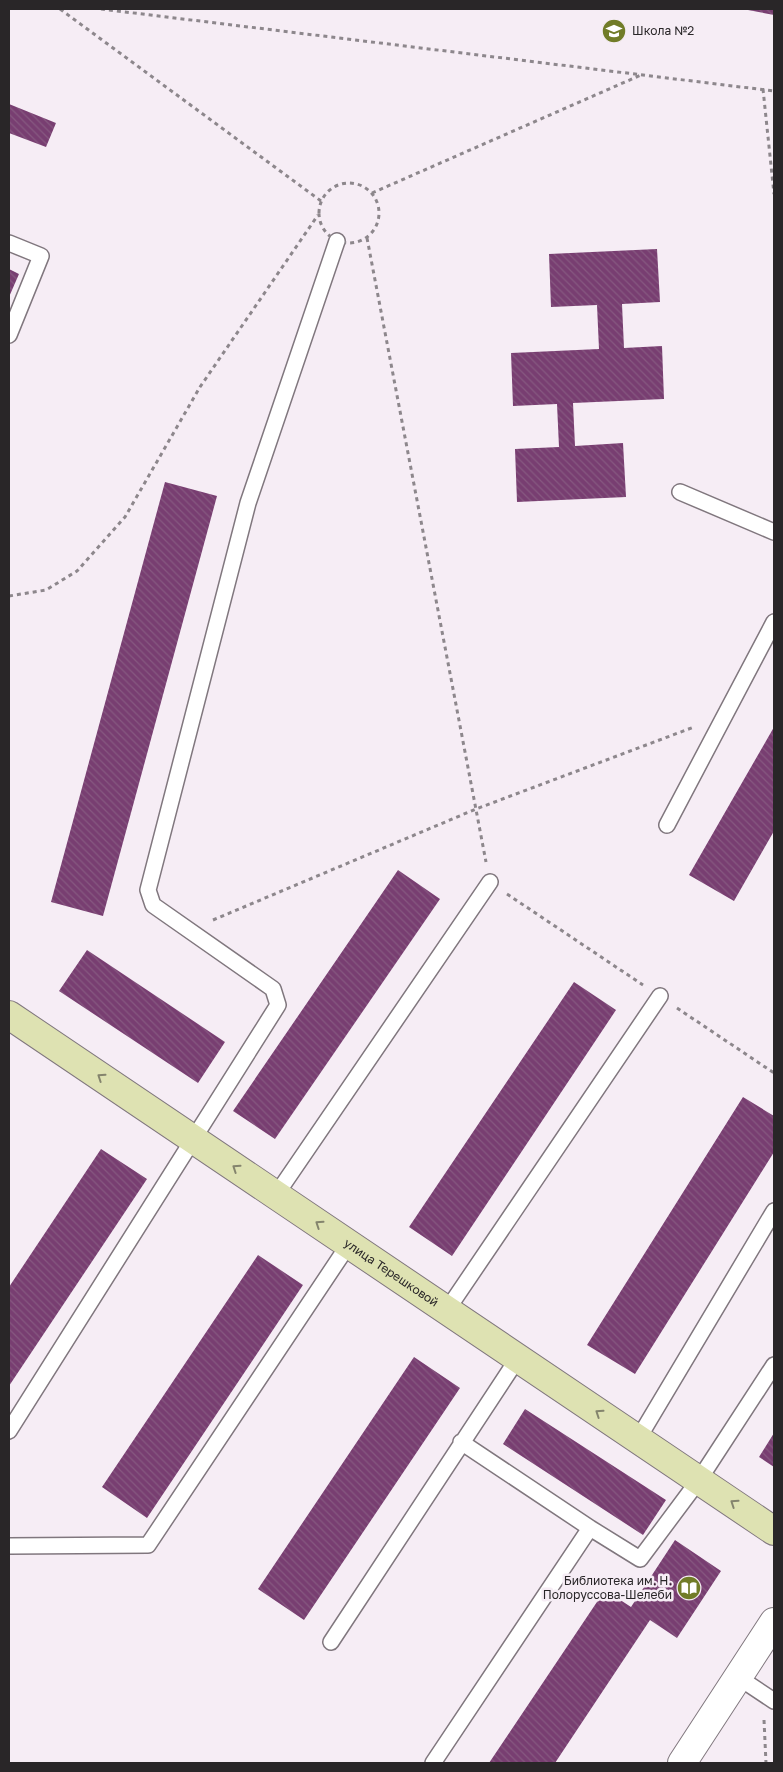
<svg xmlns="http://www.w3.org/2000/svg" width="783" height="1772" font-family="'Golos Text',sans-serif">
<defs>
<pattern id="building-back-hatch" width="6" height="6" patternUnits="userSpaceOnUse" patternTransform="scale(1.25)"><rect width="6" height="6" fill="#783e71"/><path d="M-1 5l2 2M0 0l6 6M5-1l2 2" fill="none" stroke="#865880"/></pattern>
</defs>
<rect width="100%" height="100%" fill="#f6edf5"/>
<!-- building -->
<path fill="url(#building-back-hatch)" d="M774 9V15L748 10 749 9Z
M9 104 56 123 46 147 9 133Z
M657 249 660 302 622 304 624 348 662 346 664 399 573 403 575 446 623 443 626 497 517 502 515 449 559 447 557 404 513 406 511 353 599 349 597 305 551 307 549 254Z
M9 269 19 274 9 297Z
M165 482 217 496 103 916 51 902Z
M774 727V831L734 901 689 875Z
M398 870 440 899 275 1139 233 1111Z
M87 950 225 1042 198 1083 59 991Z
M574 982 616 1010 452 1256 409 1227Z
M743 1097 774 1116V1152L635 1374 587 1345Z
M101 1149 147 1179 9 1386V1287Z
M258 1255 303 1285 147 1518 102 1487Z
M414 1357 460 1388 304 1620 258 1589Z
M525 1409 666 1500 643 1535 503 1444Z
M774 1433V1467L759 1457Z
M675 1540 721 1571 677 1638 650 1620 555 1763H489L605 1590 631 1607Z"/>
<g fill="none" stroke-linecap="round" stroke-linejoin="round">
<!-- lane casing -->
<g stroke="#80777e" stroke-width="18">
<path id="lane" d="M9 243 41 256 9 335
M680 492 774 532
M667 825 774 622
M276 1195 490 882
M447 1310 660 996
M9 1431 278 1005 273 989 153 905 148 890 248 503 337 241
M638 1439 774 1211
M590 1528 640 1559 699 1480 774 1365
M9 1546 148 1545 349 1244
M331 1642 518 1358
M738 1677 774 1701
M433 1763 590 1528 461 1442"/>
</g>
<!-- street casing -->
<g stroke="#80777e" stroke-width="30">
<path id="street" d="M682 1763 774 1622"/>
</g>
<!-- secondary casing -->
<g stroke="#80777e" stroke-width="30">
<g id="secondary">
<path id="s1" d="M9 1015 774 1531"/>
</g>
</g>
<!-- path -->
<path stroke="#8d878c" stroke-width="3" stroke-dasharray="4 4" stroke-linecap="butt" d="M60 9 321 201
M101 9 774 91
M763 89 774 194
M319 213a30 30 0 1 1 60 0a30 30 0 1 1-60 0Z
M372 193 641 75
M367 238 486 862
M9 596 46 590 77 571 125 517 200 387 318 215
M507 894 643 985
M213 920 476 809 694 727
M677 1008 774 1073
M764 1720 766 1763"/>
<!-- lane -->
<use href="#lane" stroke="#fff" stroke-width="15"/>
<!-- street -->
<use href="#street" stroke="#fff" stroke-width="28"/>
<!-- secondary -->
<use href="#secondary" stroke="#dee2b2" stroke-width="28"/>
</g>
<!-- one-way arrows -->
<defs><path id="oneway-chevron" d="M-2-3.5L2.5 0L-2 3.5" fill="none" stroke-width="1.6" stroke-linecap="round" stroke-linejoin="round" transform="scale(1.25)"/></defs>
<g stroke="#84846d">
<use href="#oneway-chevron" transform="translate(101 1077) rotate(-146)"/>
<use href="#oneway-chevron" transform="translate(236 1168) rotate(-146)"/>
<use href="#oneway-chevron" transform="translate(319 1224) rotate(-146)"/>
<use href="#oneway-chevron" transform="translate(599 1413) rotate(-146)"/>
<use href="#oneway-chevron" transform="translate(734 1503) rotate(-146)"/>
</g>
<!-- icons -->
<defs>
<g id="school-disc" transform="scale(1.25)"><circle r="9.5" fill="#717c28" stroke="#f6edf5"/><path d="M0-5L7-2L0 1L-7-2ZM-4 1L0 2.5L4 1V4Q0 6-4 4Z" fill="#fff"/></g>
<g id="library-disc" transform="scale(1.25)"><circle r="9.5" fill="#717c28" stroke="#f6edf5"/><path d="M-6-4Q-3-5.5-.7-3.5V5Q-3 3-6 4ZM6-4Q3-5.5 .7-3.5V5Q3 3 6 4Z" fill="#fff"/></g>
</defs>
<g fill-rule="evenodd">
<use href="#school-disc" x="614" y="31"/>
<use href="#library-disc" x="689" y="1588"/>
</g>
<g text-anchor="middle" stroke-width="5" stroke-linejoin="round" paint-order="stroke">
<!-- poi labels -->
<g font-size="12" fill="#292628" stroke="#f6edf5" text-anchor="start">
<text x="632" y="35">Школа №2</text>
<text x="672" y="1585" text-anchor="end">Библиотека им. Н.<tspan x="672" dy="14">Полоруссова-Шелеби</tspan></text>
</g>
<!-- street labels -->
<g font-size="12" fill="#292628" stroke="#f6edf5">
<text dy="4" stroke="none"><textPath href="#s1" startOffset="461">улица Терешковой</textPath></text>
</g>
</g>
<!-- border -->
<rect width="783" height="1772" fill="none" stroke="#292628" stroke-width="20"/>
</svg>
